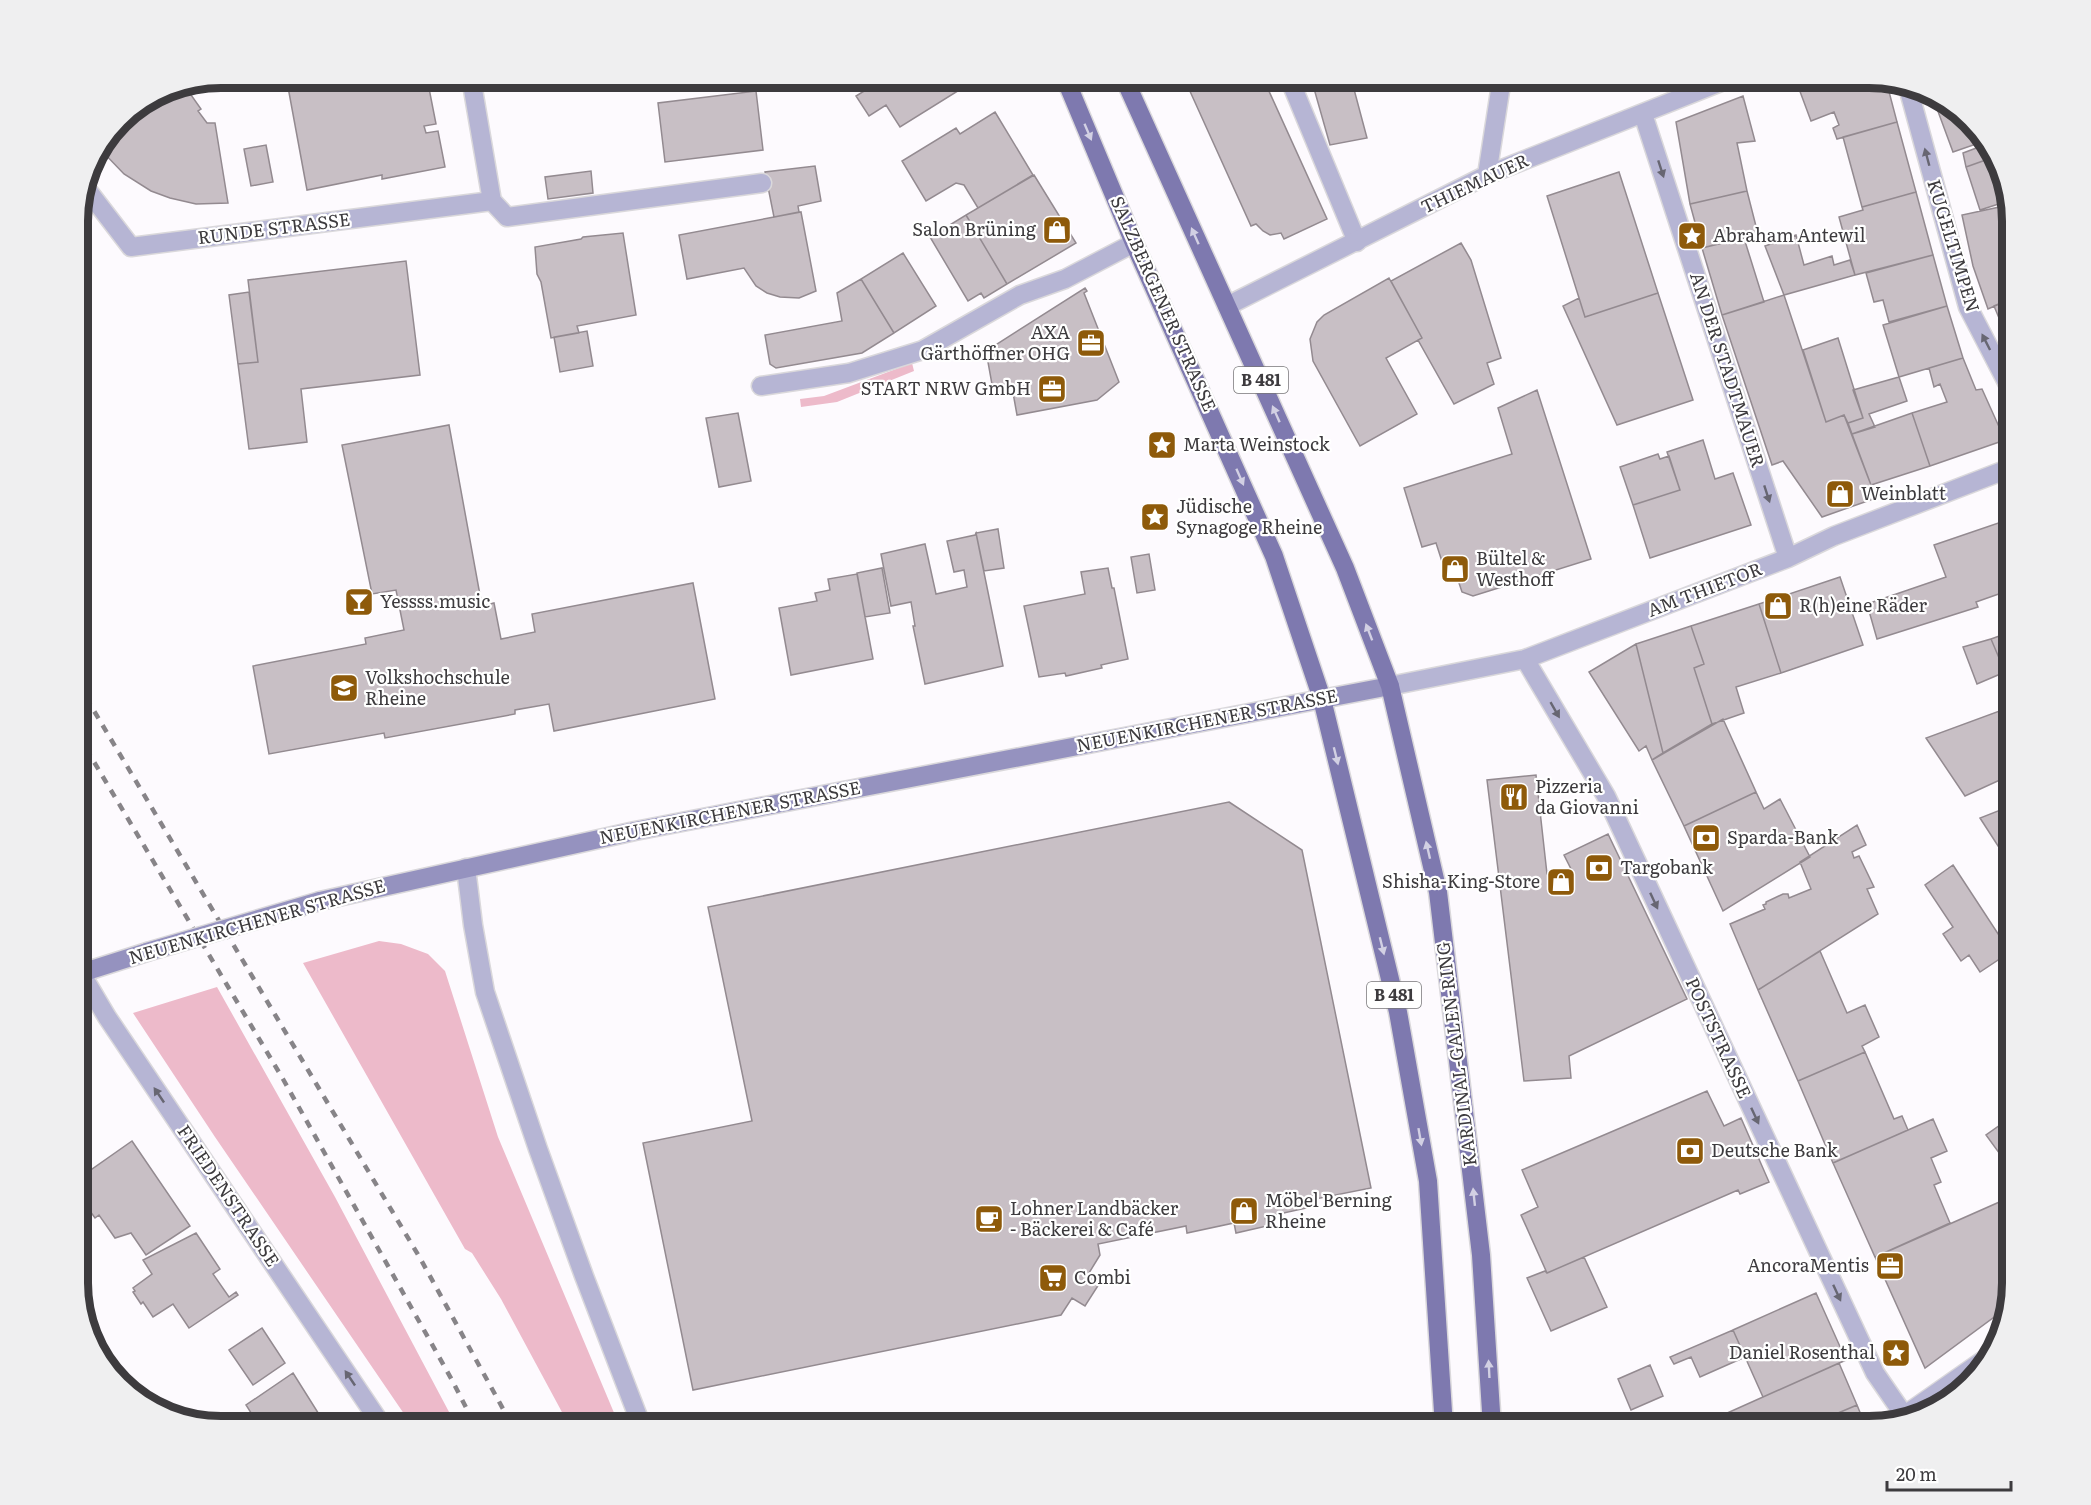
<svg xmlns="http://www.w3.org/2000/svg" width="2091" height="1505" font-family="Literata,serif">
<rect width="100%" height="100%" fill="#fdfafe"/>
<!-- green -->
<path fill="#edbaca" d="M912 363 914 371 837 402 801 407 800 399 824 396Z
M379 941 401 944 428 954 445 971 498 1137 620 1427H570L501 1299 472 1253 465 1249 303 963Z
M217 987 335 1197 457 1427H413L215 1137 133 1013Z"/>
<!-- building -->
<path fill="#c8bfc5" stroke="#938a90" stroke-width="1.5" d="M341 78H427L436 124 424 126 426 133 438 131 445 167 382 179V175L307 190 288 87Z
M566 78H587L588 89 568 90Z
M870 78H965L969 84 900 127 886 105 869 116 856 96 874 85Z
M1184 78H1263L1327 219 1284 239 1281 233 1270 235 1263 231 1256 224 1251 226Z
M1311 78H1351L1367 138 1330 145Z
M1795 78H1870L1887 84 1897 122 1837 139 1833 128 1839 125 1834 112 1811 121Z
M184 85 201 109 198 111 207 123H215L228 203 196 204 170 198 151 191 124 174 100 149 127 114 167 89Z
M756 91 763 150 665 162 658 103Z
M1743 96 1755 141 1737 143 1747 191 1690 204 1676 122Z
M1945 103 1957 107 1985 141 1953 152 1936 106Z
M995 112 1033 175 978 208 964 185 956 183 926 201 902 161 956 128 960 134Z
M1897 122 1916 192 1862 207 1843 137Z
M1987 144 1997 156 1966 167 1963 153Z
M266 145 273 182 251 186 244 149Z
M1997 156 2008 201 1980 210 1966 167Z
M815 166 821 201 798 206 799 212 774 217 765 172Z
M591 171 593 193 548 199 545 177Z
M1619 172 1658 293 1585 317 1547 196Z
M1034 175 1076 243 1007 284 966 215Z
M1747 191 1758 234 1702 248 1690 204Z
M1916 192 1933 255 1855 275 1839 217 1863 210 1862 207Z
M2009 205 2013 221V298L1988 309 1973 266 1962 215Z
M801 212 816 291 799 298 780 297 767 293 756 286 744 268 687 279 679 235Z
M966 215 1007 284 984 298 981 293 968 301 930 237Z
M623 233 636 315 577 326 579 333 551 338 541 282 537 274 535 247 581 239 583 237Z
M1796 235 1804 265 1832 256 1834 265 1850 260 1855 275 1784 295 1765 246Z
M1744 238 1764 302 1722 315 1702 248Z
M1461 243 1471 260 1501 358 1487 363 1494 384 1454 404 1418 340 1422 338 1391 281Z
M903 253 936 306 894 333 861 279Z
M1933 255 1947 306 1889 322 1883 300 1874 302 1866 273Z
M406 261 420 375 301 389 307 442 249 449 238 364 258 362 248 280Z
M1389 278 1422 338 1386 358 1417 414 1360 446 1313 361 1310 339 1317 322 1324 315Z
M861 279 894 333 862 353 776 368 770 364 765 335 842 321 837 293Z
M1085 288 1087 291 1084 293 1119 382 1097 400 1017 415 1012 387 993 390 986 351Z
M249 292 258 362 238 364 229 295Z
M1658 293 1693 400 1617 425 1563 306 1579 298 1585 317Z
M1784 295 1826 422 1844 415 1876 498 1822 517 1783 461 1772 465 1722 315Z
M2013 298V352L1994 306Z
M1947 306 1963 358 1899 377 1883 325Z
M587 331 593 366 560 372 554 337Z
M1838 338 1863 418 1848 423 1844 415 1826 422 1803 350Z
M1963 358 1976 390 1982 389 2005 440 1930 466 1912 413 1947 402 1940 384 1934 387 1929 368Z
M1899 377 1907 401 1869 414 1875 427 1852 434 1848 423 1863 418 1853 390Z
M1537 390 1591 559 1473 596 1462 592 1457 577 1448 580 1436 543 1422 547 1404 488 1512 454 1498 408Z
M738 413 751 481 719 487 706 418Z
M1912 413 1930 466 1871 485 1852 434Z
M449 425 482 606 494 603 501 639 535 632 532 614 693 583 715 699 554 731 549 704 515 710V714L385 738 384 733 269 754 253 666 366 644 365 638 404 630 396 590 372 594 342 445Z
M1703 440 1715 479 1733 473 1751 525 1650 558 1633 505 1680 490 1667 452Z
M1658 454 1660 459 1669 456 1680 490 1633 505 1620 467Z
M2013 518V589L1976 602 1978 607 1877 639 1867 604 1946 577 1934 545Z
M998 529 1004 568 984 571 976 533Z
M976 533 1003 666 925 684 913 626H915L911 602 891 606 881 554 925 544 936 594 967 587 964 570 954 572 947 541 975 535Z
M1149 554 1155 590 1137 593 1131 557Z
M882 568 890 613 865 617 857 573Z
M1108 568 1112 588H1114L1128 659 1101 665 1102 668 1066 676 1065 673 1039 677 1024 606 1085 594 1081 572Z
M857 574 873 659 791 675 779 608 817 601 815 593 830 590 828 579Z
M1840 577 1863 645 1781 673 1759 604Z
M2013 589V623L2003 594Z
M1759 604 1781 673 1736 687 1744 713 1712 724 1694 668 1704 664 1691 626Z
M1691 626 1704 664 1694 668 1712 724 1663 753 1636 644Z
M2013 631V669L2005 672 1991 639Z
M1991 639 2005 672 1977 684 1963 647Z
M1636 644 1663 753 1652 760 1646 746 1639 751 1589 672Z
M2013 706V774L1965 796 1926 738Z
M1723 719 1756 792 1684 826 1652 760Z
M1536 775 1547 874 1572 871 1564 855 1608 834 1687 999 1569 1056 1571 1078 1524 1081 1487 780Z
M1756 792 1764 809 1780 799 1810 857 1723 911 1684 826Z
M1229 802 1302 850 1371 1188 1310 1200 1311 1207 1265 1217 1267 1226 1236 1233 1234 1223 1187 1233 1186 1226 1098 1244 1100 1255 1089 1273 1101 1281 1085 1306 1072 1298 1061 1315 693 1390 643 1143 752 1121 708 907Z
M2013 805V841L2000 849 1980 818Z
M1857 825 1866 845 1852 852 1854 858 1859 856 1874 887 1867 889 1878 914 1758 990 1730 924 1765 909 1763 905 1766 904V902L1783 894H1788L1789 898 1811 889 1800 862Z
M1953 865 2010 952 1980 972 1969 955 1961 961 1943 934 1953 927 1925 885Z
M1820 951 1847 1013 1865 1005 1879 1037 1862 1046 1865 1052 1798 1081 1758 990Z
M1865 1052 1894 1119 1902 1116 1908 1130 1833 1163 1798 1081Z
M1707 1091 1724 1126 1741 1118 1769 1182 1740 1194 1738 1190 1547 1273 1521 1215 1538 1207 1522 1170Z
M2013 1116V1172L1986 1135Z
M1933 1119 1947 1151 1931 1158 1941 1182 1934 1185 1950 1223 1875 1257 1833 1163Z
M132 1141 190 1226 146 1255 131 1233 115 1238 99 1215 95 1218 90 1211 83 1215 78 1209V1179Z
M2013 1196V1284L2005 1309 1925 1368 1875 1257Z
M196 1233 220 1269 213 1274 229 1297 236 1292 238 1295 189 1328 173 1304 153 1317 143 1302 141 1304 133 1292 135 1291 133 1288 152 1274 143 1260Z
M1584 1257 1607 1307 1551 1331 1527 1278 1545 1271 1547 1273Z
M1816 1293 1846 1360 1763 1397 1733 1330Z
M262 1328 285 1363 253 1385 229 1350Z
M1733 1330 1745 1357 1700 1377 1691 1357 1674 1364 1670 1357Z
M1839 1363 1857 1405 1805 1427H1696Z
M1650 1365 1663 1396 1631 1410 1618 1379Z
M293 1373 327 1427H260L246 1405Z
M1857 1405 1866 1427H1805Z"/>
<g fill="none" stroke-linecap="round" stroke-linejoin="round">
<!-- lane casing -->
<g stroke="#dad8db" stroke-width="21">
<path id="lane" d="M1289 78 1357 242
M761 386 849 373 923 350 1020 295 1065 279 1134 243"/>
</g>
<!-- street casing -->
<g stroke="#dad8db" stroke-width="21">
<path id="street" d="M1909 91 1968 307 2013 394
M1643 114 1788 558
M1487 175 1502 78
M85 187 131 247 492 201 471 78
M492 201 507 217 762 183
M1227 306 1487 175 1731 78
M1525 659 1606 796 1875 1373 1906 1418
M1390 686 1525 659 1788 558 1834 536 2013 467
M466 868 473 925 485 992 538 1149 584 1276 642 1427
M78 963 81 973 107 1017 383 1427
M1905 1415 1988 1357"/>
</g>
<!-- secondary casing -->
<g stroke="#dad8db" stroke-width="21">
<path id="secondary" d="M320 901 635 831 1390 686
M78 974 147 952"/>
</g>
<!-- primary casing -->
<g stroke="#dad8db" stroke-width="21">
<path id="primary" d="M1065 78 1134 243 1274 556 1322 699 1398 1012 1428 1181 1444 1427
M1124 78 1345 568 1390 686 1438 892 1481 1255 1492 1427"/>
</g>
<!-- lane -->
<use href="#lane" stroke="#b6b5d4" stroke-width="18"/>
<!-- street -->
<use href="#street" stroke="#b6b5d4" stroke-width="18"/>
<!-- secondary -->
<use href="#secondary" stroke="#9592bf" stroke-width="18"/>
<!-- primary -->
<use href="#primary" stroke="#7e79af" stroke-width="18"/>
<!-- rail -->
<path stroke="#878488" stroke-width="4.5" stroke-dasharray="8 8" stroke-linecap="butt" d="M78 684 420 1258 513 1427
M78 735 283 1079 452 1380 476 1427"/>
<!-- secondary-bridge casing -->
<g stroke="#dad8db" stroke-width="21" stroke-linecap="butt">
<path id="secondary-bridge" d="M147 952 320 901"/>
</g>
<!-- secondary-bridge -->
<use href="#secondary-bridge" stroke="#9592bf" stroke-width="18"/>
</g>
<!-- one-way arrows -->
<defs><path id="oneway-solid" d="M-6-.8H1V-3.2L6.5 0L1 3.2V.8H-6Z" transform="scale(1.5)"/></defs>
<g fill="#d2d0e3">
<use href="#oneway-solid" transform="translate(1088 132) rotate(67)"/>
<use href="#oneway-solid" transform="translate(1195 236) rotate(-114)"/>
<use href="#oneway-solid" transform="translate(1276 414) rotate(-114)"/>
<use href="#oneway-solid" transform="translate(1240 477) rotate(66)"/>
<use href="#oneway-solid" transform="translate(1369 632) rotate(-111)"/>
<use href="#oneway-solid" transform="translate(1336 756) rotate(76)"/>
<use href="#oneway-solid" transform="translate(1428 850) rotate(-103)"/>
<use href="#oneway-solid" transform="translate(1382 946) rotate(76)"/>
<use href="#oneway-solid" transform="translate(1420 1137) rotate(80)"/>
<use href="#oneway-solid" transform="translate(1474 1197) rotate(-96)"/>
<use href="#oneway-solid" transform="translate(1489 1369) rotate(-93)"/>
</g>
<g fill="#676672">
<use href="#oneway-solid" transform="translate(1927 157) rotate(-105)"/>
<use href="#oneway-solid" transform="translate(1661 169) rotate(72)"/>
<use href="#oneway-solid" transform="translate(1986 342) rotate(-117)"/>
<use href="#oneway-solid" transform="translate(1767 494) rotate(72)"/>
<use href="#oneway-solid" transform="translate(1555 710) rotate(60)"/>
<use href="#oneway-solid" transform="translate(1654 901) rotate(65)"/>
<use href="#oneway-solid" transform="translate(159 1095) rotate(-124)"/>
<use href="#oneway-solid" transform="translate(1755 1116) rotate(65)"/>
<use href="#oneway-solid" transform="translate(1837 1293) rotate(65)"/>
<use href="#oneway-solid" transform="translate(350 1378) rotate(-124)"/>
</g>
<!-- icons -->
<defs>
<g id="shop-square" transform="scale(1.5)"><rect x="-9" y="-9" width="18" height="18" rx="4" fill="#8e5a0a" stroke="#fff"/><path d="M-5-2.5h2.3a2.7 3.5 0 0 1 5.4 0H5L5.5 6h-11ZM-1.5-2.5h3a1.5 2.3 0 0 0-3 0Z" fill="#fff"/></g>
<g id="sight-square" transform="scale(1.5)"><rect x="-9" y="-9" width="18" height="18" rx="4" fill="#8e5a0a" stroke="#fff"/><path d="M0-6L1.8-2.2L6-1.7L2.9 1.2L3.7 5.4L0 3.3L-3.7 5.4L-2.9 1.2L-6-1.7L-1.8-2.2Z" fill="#fff"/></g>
<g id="office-square" transform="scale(1.5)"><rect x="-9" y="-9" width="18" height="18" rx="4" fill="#8e5a0a" stroke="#fff"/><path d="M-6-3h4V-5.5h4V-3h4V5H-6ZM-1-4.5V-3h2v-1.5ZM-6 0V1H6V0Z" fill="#fff"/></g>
<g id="bar-square" transform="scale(1.5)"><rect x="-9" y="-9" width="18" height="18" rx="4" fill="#8e5a0a" stroke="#fff"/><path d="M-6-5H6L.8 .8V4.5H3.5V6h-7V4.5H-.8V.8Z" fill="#fff"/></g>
<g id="university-square" transform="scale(1.5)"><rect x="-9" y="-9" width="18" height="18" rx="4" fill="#8e5a0a" stroke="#fff"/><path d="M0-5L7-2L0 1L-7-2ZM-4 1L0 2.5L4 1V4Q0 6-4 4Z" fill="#fff"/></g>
<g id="restaurant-square" transform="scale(1.5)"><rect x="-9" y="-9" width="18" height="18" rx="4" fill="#8e5a0a" stroke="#fff"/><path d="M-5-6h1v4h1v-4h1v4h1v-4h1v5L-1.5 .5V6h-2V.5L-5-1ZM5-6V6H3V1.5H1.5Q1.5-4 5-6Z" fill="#fff"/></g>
<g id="bank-square" transform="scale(1.5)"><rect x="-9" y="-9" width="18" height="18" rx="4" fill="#8e5a0a" stroke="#fff"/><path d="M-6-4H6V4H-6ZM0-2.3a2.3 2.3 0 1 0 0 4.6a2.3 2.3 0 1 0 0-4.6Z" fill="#fff"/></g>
<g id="cafe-square" transform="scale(1.5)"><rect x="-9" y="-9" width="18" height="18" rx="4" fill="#8e5a0a" stroke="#fff"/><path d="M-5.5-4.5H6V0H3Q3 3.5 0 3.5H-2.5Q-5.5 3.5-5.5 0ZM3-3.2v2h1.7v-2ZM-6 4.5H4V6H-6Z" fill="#fff"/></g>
<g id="supermarket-square" transform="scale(1.5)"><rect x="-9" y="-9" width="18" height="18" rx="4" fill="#8e5a0a" stroke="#fff"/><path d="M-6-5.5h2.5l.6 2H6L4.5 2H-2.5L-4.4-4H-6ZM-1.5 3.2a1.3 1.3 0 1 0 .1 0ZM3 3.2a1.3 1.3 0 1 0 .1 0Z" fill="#fff"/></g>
</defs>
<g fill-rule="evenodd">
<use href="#shop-square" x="1057" y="230"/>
<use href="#sight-square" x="1692" y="236"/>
<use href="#office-square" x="1091" y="343"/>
<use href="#office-square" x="1052" y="389"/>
<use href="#sight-square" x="1162" y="445"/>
<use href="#shop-square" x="1840" y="494"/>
<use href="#sight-square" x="1155" y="517"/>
<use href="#shop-square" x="1455" y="569"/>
<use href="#bar-square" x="359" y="602"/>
<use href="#shop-square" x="1778" y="606"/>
<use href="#university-square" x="344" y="688"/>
<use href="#restaurant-square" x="1514" y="797"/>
<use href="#bank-square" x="1706" y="838"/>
<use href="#bank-square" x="1599" y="868"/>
<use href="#shop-square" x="1561" y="882"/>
<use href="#bank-square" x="1690" y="1151"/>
<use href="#shop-square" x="1244" y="1211"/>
<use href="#cafe-square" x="989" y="1219"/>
<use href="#office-square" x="1890" y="1266"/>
<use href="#supermarket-square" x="1053" y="1278"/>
<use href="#sight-square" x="1896" y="1353"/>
</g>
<g text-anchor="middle" stroke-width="4.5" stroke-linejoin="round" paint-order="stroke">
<!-- shield labels -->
<g fill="#fff" stroke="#777678" stroke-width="1.5">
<rect x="1234" y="367" width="54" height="26" rx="4.5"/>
<rect x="1367" y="982" width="54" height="26" rx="4.5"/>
</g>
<g font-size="16" font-weight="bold" fill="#3d3b3e">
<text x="1261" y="386">B 481</text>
<text x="1394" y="1001">B 481</text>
</g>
<!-- street labels -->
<g font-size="18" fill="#3d3b3e" stroke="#fff">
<text transform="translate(1475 184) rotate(-25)" y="6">THIEMAUER</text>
<text transform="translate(274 229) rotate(-7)" y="6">RUNDE STRASSE</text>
<text transform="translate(1953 246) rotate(73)" y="6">KUGELTIMPEN</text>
<text transform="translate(1163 304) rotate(66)" y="6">SALZBERGENER STRASSE</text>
<text transform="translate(1727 370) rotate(72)" y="6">AN DER STADTMAUER</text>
<text transform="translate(1705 590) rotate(-21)" y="6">AM THIETOR</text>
<text transform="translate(1207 721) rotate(-11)" y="6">NEUENKIRCHENER STRASSE</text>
<text transform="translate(730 813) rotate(-11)" y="6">NEUENKIRCHENER STRASSE</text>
<text transform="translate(257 922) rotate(-16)" y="6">NEUENKIRCHENER STRASSE</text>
<text transform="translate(1718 1038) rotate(65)" y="6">POSTSTRASSE</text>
<text transform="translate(1457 1054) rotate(-97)" y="6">KARDINAL-GALEN-RING</text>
<text transform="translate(228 1196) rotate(56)" y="6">FRIEDENSTRASSE</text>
</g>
<!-- poi labels -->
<g font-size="18" fill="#3d3b3e" stroke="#fff" text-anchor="start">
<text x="1036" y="236" text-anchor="end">Salon Brüning</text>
<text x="1713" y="242">Abraham Antewil</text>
<text x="1070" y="339" text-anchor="end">AXA<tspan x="1070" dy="21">Gärthöffner OHG</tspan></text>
<text x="1031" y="395" text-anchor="end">START NRW GmbH</text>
<text x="1183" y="451">Marta Weinstock</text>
<text x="1861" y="500">Weinblatt</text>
<text x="1176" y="513">Jüdische<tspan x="1176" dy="21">Synagoge Rheine</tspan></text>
<text x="1476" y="565">Bültel &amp;<tspan x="1476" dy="21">Westhoff</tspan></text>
<text x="380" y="608">Yessss.music</text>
<text x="1799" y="612">R(h)eine Räder</text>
<text x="365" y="684">Volkshochschule<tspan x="365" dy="21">Rheine</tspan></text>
<text x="1535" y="793">Pizzeria<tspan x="1535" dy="21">da Giovanni</tspan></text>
<text x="1727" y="844">Sparda-Bank</text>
<text x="1620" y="874">Targobank</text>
<text x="1540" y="888" text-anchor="end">Shisha-King-Store</text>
<text x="1711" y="1157">Deutsche Bank</text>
<text x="1265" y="1207">Möbel Berning<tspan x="1265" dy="21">Rheine</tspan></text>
<text x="1010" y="1215">Lohner Landbäcker<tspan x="1010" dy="21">- Bäckerei &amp; Café</tspan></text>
<text x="1869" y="1272" text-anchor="end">AncoraMentis</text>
<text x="1074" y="1284">Combi</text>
<text x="1875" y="1359" text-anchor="end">Daniel Rosenthal</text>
</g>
</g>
<!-- crop -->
<path d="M0 0H2091V1505H0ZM221 88H1869A133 133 0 0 1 2002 221V1283A133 133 0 0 1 1869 1416H221A133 133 0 0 1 88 1283V221A133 133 0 0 1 221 88Z" fill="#efeff0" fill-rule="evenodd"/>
<path fill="none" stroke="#3d3b3e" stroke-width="8" d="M221 88H1869A133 133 0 0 1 2002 221V1283A133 133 0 0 1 1869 1416H221A133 133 0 0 1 88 1283V221A133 133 0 0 1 221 88Z"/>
<!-- scale -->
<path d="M1887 1481v9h124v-9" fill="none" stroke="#3d3b3e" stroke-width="3"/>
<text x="1896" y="1481" font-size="18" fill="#3d3b3e" stroke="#ffffff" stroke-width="4.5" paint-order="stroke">20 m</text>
</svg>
